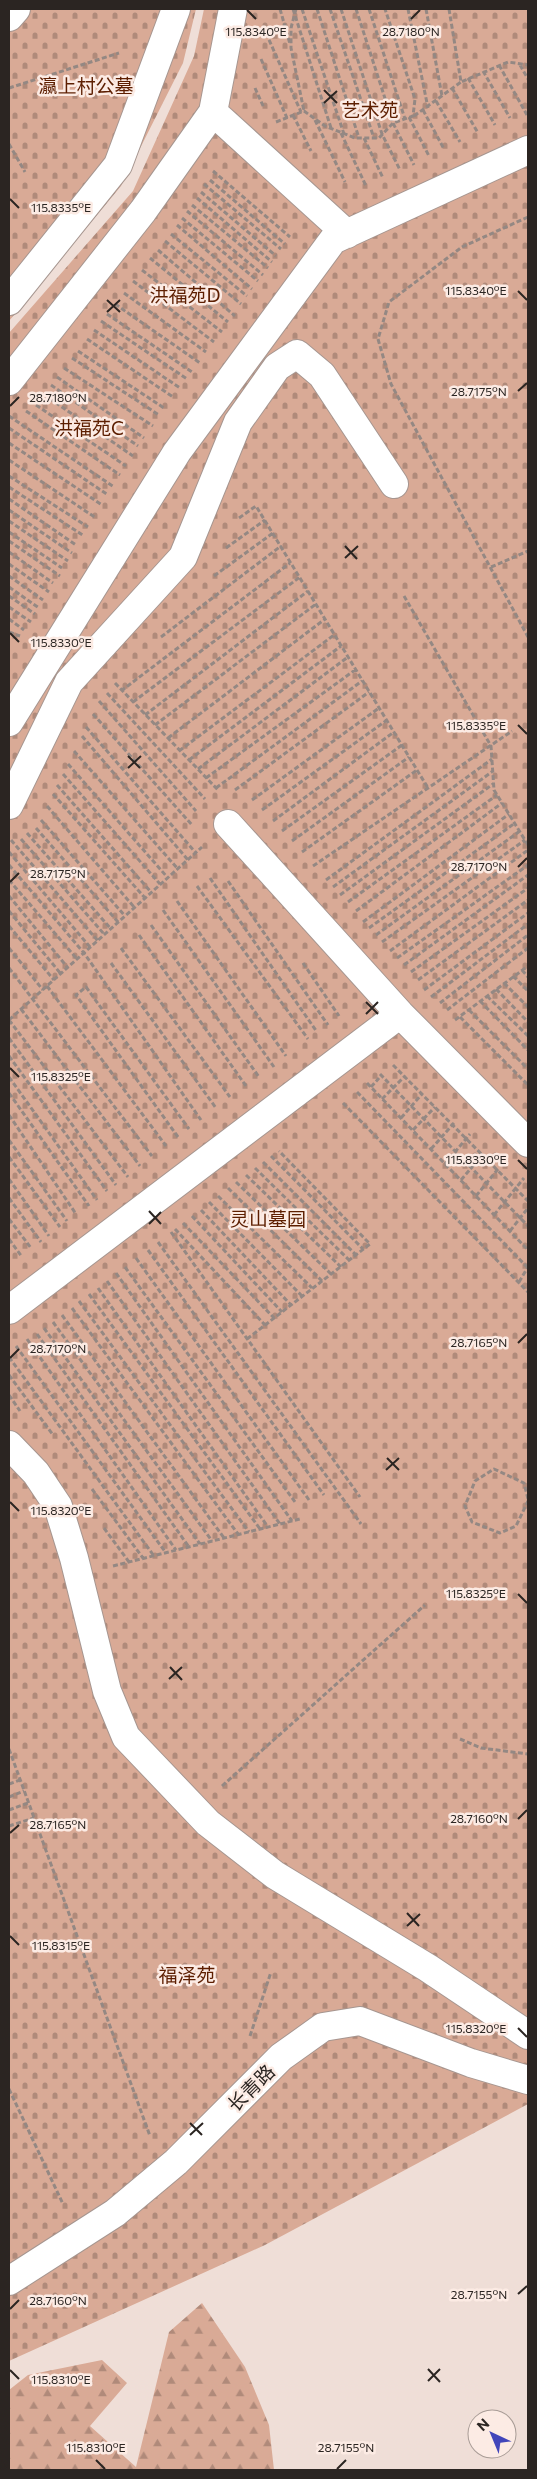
<svg xmlns="http://www.w3.org/2000/svg" width="537" height="2479" font-family="Commissioner,'Noto Sans SC',sans-serif">
<defs>
<pattern id="forest-firs" width="22" height="20" patternUnits="userSpaceOnUse" patternTransform="scale(1.25)"><rect width="22" height="20" fill="#d9aa96"/><path d="M5 1l3.5 6h-7zM16 11l3.5 6h-7z" fill="#b08a7a"/></pattern>
<pattern id="cemetery-stones" width="16" height="16" patternUnits="userSpaceOnUse" patternTransform="scale(1.25)"><rect width="16" height="16" fill="#d9aa96"/><path d="M2 7V4a2 2 0 0 1 4 0v3zM10 15v-3a2 2 0 0 1 4 0v3z" fill="#b08a7a"/></pattern>
</defs>
<rect width="100%" height="100%" fill="#efded7"/>
<!-- forest -->
<path fill="url(#forest-firs)" d="M202 2303 245 2367 269 2425 274 2470H9V2390L28 2375 102 2360 127 2383 90 2426 136 2467 169 2332Z"/>
<!-- cemetery -->
<path fill="url(#cemetery-stones)" d="M9 9H196L183 63 121 186 9 321Z
M204 9H528V2104L265 2245 9 2361V333L133 191 194 56Z"/>
<g fill="none" stroke-linecap="round" stroke-linejoin="round">
<!-- minor casing -->
<g stroke="#a69690" stroke-width="30">
<path id="minor" d="M9 17 16 9
M213 112 233 9
M9 301 118 165 176 9
M9 381 143 211 213 112 347 234
M9 722 177 452 333 240 528 150
M9 805 69 682 183 557 238 422 277 367 297 354 322 375 394 484
M228 824 400 1014 528 1143
M9 1310 400 1014
M9 1445 36 1473 58 1506 74 1558 107 1691 126 1737 208 1823 275 1875 428 1968 528 2035
M9 2281 115 2213 176 2162 281 2057 323 2027 360 2021 471 2063 528 2080"/>
</g>
<!-- path -->
<path stroke="#948883" stroke-width="3" stroke-dasharray="5 2.5" stroke-linecap="butt" d="M280 9 290 44
M293 9 331 128
M296 9 291 28V48L304 111
M302 9 344 134
M317 9 359 138
M330 9 374 138
M341 9 382 134 400 170
M356 9 393 123 414 165
M369 9 405 119
M408 9 428 108
M426 9 442 96
M449 9 461 82 508 62 528 65
M266 33 301 112
M261 59 287 118
M499 65 527 115
M520 65 528 79
M483 71 510 118
M468 78 495 125
M9 88 119 53
M255 88 264 108
M452 88 478 133
M436 101 460 142
M423 110 444 149
M293 115 311 151
M414 116 461 82
M409 117 429 156
M315 120 345 182
M276 122 304 111 325 126 355 138H379L393 123 413 116 415 99 385 9
M341 133 366 186
M364 138 383 178
M9 144 25 172
M213 171 290 237
M210 180 285 244
M204 184 281 249
M201 192 276 256
M197 198 272 262
M192 205 268 268
M187 211 263 275
M528 217 462 247 389 302 378 339 391 384 528 637
M182 218 258 281
M177 225 252 289
M171 234 247 296
M165 241 241 304
M158 250 235 316
M150 258 228 322
M142 270 222 332
M133 281 214 342
M124 293 206 352
M115 304 200 363
M107 314 192 372
M101 321 187 379
M94 330 180 388
M87 339 173 397
M78 351 164 408
M72 358 159 415
M64 368 153 426
M57 377 144 438
M51 385 138 446
M43 394 133 456
M36 405 126 466
M26 411 120 475
M9 416 114 487
M9 428 108 495
M9 443 102 505
M9 460 96 518
M9 476 88 527
M9 487 84 536
M9 499 76 545
M9 510 72 553
M239 518 256 506 428 788
M9 521 68 561
M9 532 62 568
M9 541 60 576
M226 548 265 520
M9 552 53 583
M9 564 49 592
M491 567 528 551
M9 576 43 600
M214 576 273 533
M9 587 39 608
M9 596 35 614
M404 596 491 746 494 790 528 845
M9 607 31 622
M9 619 24 630
M9 632 20 636
M161 637 281 546
M115 683 218 790
M121 691 290 563
M107 693 205 799
M99 701 196 811
M133 702 300 577
M93 714 192 825
M145 715 308 591
M155 725 316 604
M86 727 196 853
M82 736 188 860
M168 738 325 619
M74 751 177 868
M179 751 334 635
M189 760 341 646
M68 764 168 878
M198 769 348 657
M63 774 160 884
M206 778 355 670
M57 785 151 892
M216 788 362 681
M235 790 369 692
M53 794 145 898
M252 800 379 708
M47 806 134 907
M262 810 387 720
M41 820 125 916
M273 821 394 732
M36 828 118 922
M282 831 402 745
M27 833 111 929
M21 839 104 934
M11 840 98 941
M292 841 409 757
M9 852 90 947
M302 852 417 770
M9 865 84 953 201 1120
M313 866 512 731
M210 878 317 1032
M9 880 77 959
M326 880 492 759
M228 881 328 1025
M197 886 308 1039
M333 887 493 771
M340 895 493 784
M9 896 68 968
M177 901 286 1056
M348 902 497 795
M163 910 274 1067
M9 911 61 974
M356 911 502 803
M363 922 509 814
M151 925 259 1077
M9 926 54 980
M369 928 515 823
M139 935 246 1086
M376 935 520 831
M382 942 525 840
M9 948 43 990
M121 948 230 1097
M390 951 528 850
M397 958 528 865
M111 963 216 1108
M303 963 339 1016
M404 965 528 875
M9 968 152 1156
M522 970 528 977
M411 972 528 888
M513 976 528 991
M418 980 528 900
M504 983 528 1007
M47 986 166 1146
M496 989 528 1022
M424 990 528 913
M487 996 528 1036
M431 997 528 924
M480 1001 528 1050
M440 1003 528 935
M21 1009 140 1166
M447 1010 528 948
M469 1010 528 1069
M460 1017 528 1085
M9 1020 202 847
M9 1020 128 1177
M455 1020 528 966
M9 1038 116 1185
M9 1056 107 1191
M393 1065 528 1201
M380 1074 528 1226
M9 1077 97 1200
M367 1083 528 1250
M371 1087 379 1078
M357 1092 528 1268
M9 1093 89 1206
M382 1099 405 1076
M343 1103 528 1292
M9 1115 76 1214
M401 1118 422 1094
M413 1130 435 1107
M178 1137 76 995 86 987 189 1129
M9 1140 67 1221
M431 1149 454 1123
M271 1156 363 1249
M9 1157 60 1227
M263 1162 356 1255
M445 1164 470 1134
M255 1168 349 1260
M246 1175 341 1267
M9 1179 49 1236
M461 1180 483 1154
M236 1182 331 1274
M228 1188 322 1281
M218 1196 312 1288
M476 1196 498 1169
M9 1198 41 1242
M209 1202 302 1296
M201 1210 291 1305
M494 1215 524 1178
M192 1216 282 1312
M9 1219 31 1248
M183 1223 274 1318
M175 1229 265 1325
M510 1231 528 1208
M171 1232 360 1497
M9 1239 22 1257
M158 1242 361 1524
M148 1250 324 1495
M136 1258 309 1500
M125 1267 295 1502
M116 1273 292 1521
M107 1281 280 1524
M519 1282 528 1267
M98 1288 268 1527
M89 1294 260 1529
M79 1301 249 1532
M72 1308 238 1534
M62 1315 224 1538
M53 1322 212 1541
M44 1328 200 1544
M37 1334 189 1547
M27 1339 176 1550
M247 1339 370 1244 279 1151
M16 1346 166 1553
M9 1357 154 1556
M9 1375 53 1435
M9 1395 20 1411
M92 1489 143 1558
M528 1499 524 1483 494 1469 475 1481 465 1506 472 1522 500 1533 516 1526 528 1501
M104 1528 129 1562
M113 1566 300 1519
M460 1739 481 1748 528 1754
M9 1749 150 2136
M9 1784 20 1780
M222 1786 425 1605
M9 1797 24 1791
M9 1810 28 1803
M9 1826 34 1818
M250 2036 271 1972
M9 2089 63 2204"/>
<!-- minor -->
<use href="#minor" stroke="#fff" stroke-width="28"/>
</g>
<!-- ticks -->
<path fill="none" stroke="#2b2522" stroke-width="2" d="M247 10 256 19M411 19 420 10M324 90 337 103M324 103 337 91M10 199 19 208M518 291 527 300M107 300 120 312M107 312 120 300M518 391 527 383M10 406 19 397M345 546 357 559M345 558 358 546M10 633 19 642M518 725 527 734M128 756 140 768M128 768 141 756M518 867 527 858M10 882 19 873M366 1002 378 1014M366 1014 378 1002M10 1068 19 1077M518 1160 527 1169M149 1211 161 1224M149 1224 161 1212M518 1343 527 1334M10 1358 19 1349M387 1458 399 1470M386 1470 399 1458M10 1502 19 1511M518 1594 527 1603M170 1667 182 1680M169 1679 182 1667M518 1819 527 1810M10 1833 19 1825M407 1913 419 1926M407 1926 420 1914M10 1936 19 1945M518 2028 527 2037M190 2123 202 2135M190 2135 203 2123M518 2294 527 2286M10 2309 19 2300M428 2369 440 2382M10 2370 19 2379M428 2381 440 2369M96 2460 105 2469M337 2469 346 2460"/>
<g text-anchor="middle" stroke-width="5" stroke-linejoin="round" paint-order="stroke">
<!-- park labels -->
<g font-size="19" fill="#5d1e00" stroke="#fcebe4">
<text x="86" y="93">瀛上村公墓</text>
<text x="370" y="117">艺术苑</text>
<text x="185" y="302">洪福苑D</text>
<text x="89" y="435">洪福苑C</text>
<text x="268" y="1226">灵山墓园</text>
<text x="187" y="1982">福泽苑</text>
</g>
<!-- street labels -->
<g font-size="19" fill="#2b2522" stroke="#fcebe4">
<text transform="translate(251 2088) rotate(-45)" y="7">长青路</text>
</g>
</g>
<g font-size="12" text-anchor="middle" fill="#2b2522" stroke="#fcebe4" stroke-width="5" stroke-linejoin="round" paint-order="stroke">
<text x="411" y="36">28.7180°N</text>
<text x="256" y="36">115.8340°E</text>
<text x="61" y="212">115.8335°E</text>
<text x="476" y="295">115.8340°E</text>
<text x="479" y="396">28.7175°N</text>
<text x="58" y="402">28.7180°N</text>
<text x="61" y="647">115.8330°E</text>
<text x="476" y="730">115.8335°E</text>
<text x="479" y="871">28.7170°N</text>
<text x="58" y="878">28.7175°N</text>
<text x="61" y="1081">115.8325°E</text>
<text x="476" y="1164">115.8330°E</text>
<text x="479" y="1347">28.7165°N</text>
<text x="58" y="1353">28.7170°N</text>
<text x="61" y="1515">115.8320°E</text>
<text x="476" y="1598">115.8325°E</text>
<text x="479" y="1823">28.7160°N</text>
<text x="58" y="1829">28.7165°N</text>
<text x="61" y="1950">115.8315°E</text>
<text x="476" y="2033">115.8320°E</text>
<text x="479" y="2299">28.7155°N</text>
<text x="58" y="2305">28.7160°N</text>
<text x="61" y="2384">115.8310°E</text>
<text x="96" y="2452">115.8310°E</text>
<text x="346" y="2452">28.7155°N</text>
</g>
<!-- border -->
<rect width="537" height="2479" fill="none" stroke="#2b2522" stroke-width="20"/>
<!-- north arrow -->
<g transform="translate(492 2434) rotate(316)"><circle r="24" fill="#fcebe4" stroke="#a89c96"/>
<path d="M0-4L9 19L0 12L-9 19Z" fill="#4145ba"/>
<text y="-8" font-size="14" font-weight="bold" text-anchor="middle" fill="#2b2522">N</text>
</g>
</svg>
